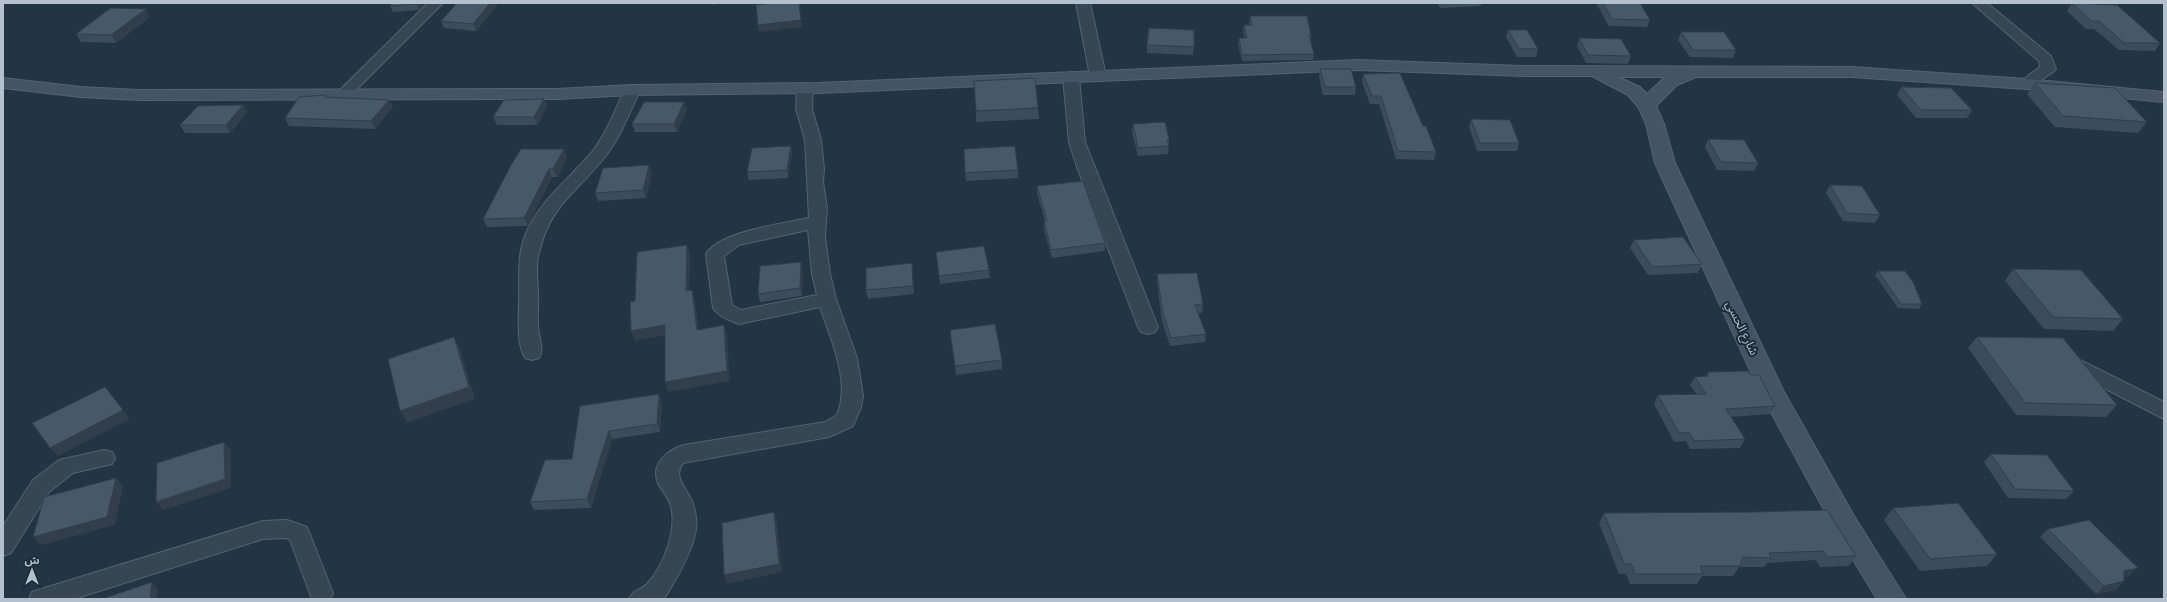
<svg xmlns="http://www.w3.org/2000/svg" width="2167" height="602" font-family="'Titillium Web','Noto Sans Arabic',sans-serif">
<rect width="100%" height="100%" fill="#233442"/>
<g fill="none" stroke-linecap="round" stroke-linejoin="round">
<!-- street casing -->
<g stroke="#55636f" stroke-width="2">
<path id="street" d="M428 3H443L349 97H339L336 94 339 91Z
M1076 3H1090L1106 76 1103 79H1093L1090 76Z
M1972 3H1987L2051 56 2056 69 2053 72 2031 87H2021L2018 84 2021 81 2040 67 2039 61Z
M1071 72 1076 74 1079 77 1085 142 1158 327 1155 332 1148 334 1141 332 1138 327 1077 167 1069 142 1063 77 1066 74Z
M805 83 810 85 813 88 812 109 821 140 824 169 823 182 827 208 825 237 830 274 836 299 857 358 863 396 861 407 853 426 829 437 683 463C673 477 685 486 691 499 694 504 695 511 696 517 700 540 676 580 664 599H629C634 588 640 591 647 584 656 574 664 559 668 546 672 533 675 517 670 504 668 496 661 490 658 483 650 463 668 450 684 445L825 422 837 415C851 381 831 340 820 307L739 324C730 321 718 316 713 308L706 254C720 231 782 224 809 218L805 140 796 109 797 88 800 85ZM808 230 812 274 817 295 741 310 732 305 724 256 739 245Z
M632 85 637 87 640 90C630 112 620 138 605 157 576 193 550 205 539 253 535 267 538 281 538 295 539 305 537 316 538 326 538 336 545 348 539 358L532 360 525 358C516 342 519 319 519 301 520 276 516 253 528 229 543 198 570 178 592 152 606 134 615 111 624 90L627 87Z
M2076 358 2164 402V419L2069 370 2066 365 2069 360Z
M104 450 112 452 115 458 112 464 73 473 49 492 11 553 3 556V526L33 480 59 460Z
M287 520 307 527 333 593 330 599H312L290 540 286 538 263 539 74 599H29L32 592 41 589 263 521Z"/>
</g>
<!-- secondary casing -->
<g stroke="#55636f" stroke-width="2">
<path id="secondary" d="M1358 60 1523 66 1852 67 2026 79 2164 92V102L2026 89 1852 77H1696L1677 85 1656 106 1664 124 1675 163 1784 392 1854 516 1906 599H1877L1836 532 1760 392 1655 163 1646 124 1639 108 1628 95 1592 76H1523L1358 70 818 93 632 95 557 99 138 100 81 97 3 88V78L81 87 138 90 557 89 632 85 818 83ZM1618 77H1665L1647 94 1640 87Z"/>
</g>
<!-- street -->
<use href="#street" fill="#384552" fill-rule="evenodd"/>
<!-- secondary -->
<use href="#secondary" fill="#455465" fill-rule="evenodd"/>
</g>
<!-- wall -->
<path fill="#3d4c5a" d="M392 3H424L421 8 419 10 393 12 390 6Z
M499 3 476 31 444 28 441 21Z
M704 3H717L715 5Z
M1437 3H1481V6L1440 8Z
M1596 3H1640L1650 20 1647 27 1609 26Z
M1734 3H1761L1760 4H1734Z
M2072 3 2160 43 2155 51 2119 50 2094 29H2086L2067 11Z
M1250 16 1311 35V41L1314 54 1313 60 1242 61 1238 44 1239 38H1245L1243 31 1244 25H1250L1249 23Z
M150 17 116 43 81 42 76 34Z
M1508 30 1538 49 1536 57H1517L1506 37Z
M1681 32 1736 50 1733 58 1690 57 1678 40Z
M1579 38 1631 56 1628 64 1586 63 1577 46Z
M1147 45 1194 47 1193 55 1147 53Z
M1320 69 1356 87 1355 95H1323L1319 77Z
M1363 74 1423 126 1436 152 1434 160 1396 159 1379 104H1370L1362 82Z
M2035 83 2147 122 2138 133 2055 127 2027 94Z
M1901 87 1972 110 1967 118H1916L1897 95Z
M326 95 327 97 389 100 393 107 375 129 289 126 285 118Z
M544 99 547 107 537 125H497L493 117Z
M684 102 687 110 677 132H635L632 124Z
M243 105 247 113 230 133H185L180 125Z
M1038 108 1039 119 976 122V111Z
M1471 119 1519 143 1517 151H1477L1469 127Z
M1133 124 1169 139 1168 154 1138 156 1132 132Z
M1708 139 1758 163 1754 171 1717 170 1705 147Z
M791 146 792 154 788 178 749 180 747 172Z
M564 149 567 158 557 177H552L528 226 487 227 483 219Z
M1018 170V178L966 181 965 173Z
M652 173 646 198 598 201 595 193Z
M1830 185 1880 215 1875 223 1843 221 1826 193Z
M1037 186 1105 243V251L1052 258 1044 230V221H1045L1037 194Z
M1634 240 1702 264 1698 273 1648 275 1630 248Z
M936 252 989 270 990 278 940 284Z
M912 263 914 294 868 299 866 290Z
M2013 269 2123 319 2113 331 2044 329 2005 281Z
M803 270 802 296 760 302 758 294Z
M1878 271 1922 304 1919 309 1898 308 1875 275Z
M1157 274 1203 304 1202 313H1198L1206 334 1205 342 1170 346 1162 321 1157 282Z
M950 330 1002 360V369L956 375Z
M1977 337 2117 405 2106 417 2016 415 1968 348Z
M1708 372 1751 375 1775 406 1770 414 1731 417 1745 439 1740 448 1690 449 1686 441 1674 442 1654 404 1658 395H1697L1690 385 1695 377 1706 376Z
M662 403 660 432 612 439 591 508 534 510 530 502 572 459 580 406Z
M1991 454 2074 491 2066 499 2008 498 1984 462Z
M1893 508 1997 554 1987 566 1920 571 1884 520Z
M1604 513 1856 556 1849 566 1820 567 1816 560 1767 563 1764 567H1739L1733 576H1702L1697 584H1630L1626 574H1619L1599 523Z
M2048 529 2129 576 2124 577 2116 590 2096 594 2040 537Z"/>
<!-- shaded-wall -->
<path fill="#323e4a" d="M417 3H424L421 8 419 10 416 4Z
M490 3H499L476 31 473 24Z
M799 3 802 27 759 32 758 25Z
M146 9 150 17 116 43 111 35Z
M544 99 547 107 537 125 534 117Z
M389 100 393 107 375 129 371 121Z
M684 102 687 110 677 132 674 124Z
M243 105 247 113 230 133 226 125Z
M791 146 792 154 788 178 787 170Z
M564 149 567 158 557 177 553 169Z
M649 165 652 173 646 198 643 190Z
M549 169 552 177 528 226 524 218Z
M687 245 690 255 689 301 686 291Z
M801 262 803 270 802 296 800 288Z
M912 263 913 272 914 294 913 286Z
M692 290 695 300 700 340 697 330Z
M665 325 668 335 635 341 631 331Z
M724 325 727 335 730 381 668 392 665 382Z
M454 337 460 349 475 399 407 423 400 411Z
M105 387 130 419 58 456 50 448Z
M659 394 662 403 660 432 657 424Z
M609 431 612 439 591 508 587 499Z
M224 442 231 450V488L163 510 156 502Z
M116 478 123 486 115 525 41 545 33 537Z
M774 512 777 520 782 572 727 584 724 575Z
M2138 568 2129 576 2115 579 2124 571Z
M2124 581 2116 590 2096 594 2104 586Z
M152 582 158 589 157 599H150Z"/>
<!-- building -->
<path fill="#475869" stroke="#323e4a" d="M392 3H417L416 4 390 6Z
M457 3H490L473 24 441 21Z
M773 3H799L801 20 758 25 756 5Z
M1603 3H1640L1650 20 1612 19Z
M2072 3 2117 5 2160 43H2124L2099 21H2091Z
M111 8 146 9 111 35 76 34Z
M1250 16H1307L1311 35H1309L1314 54 1242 55 1239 38H1247L1244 25H1252Z
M1149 28 1194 30V47L1147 45Z
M1508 30H1527L1538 49H1519Z
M1681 32H1724L1736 50H1693Z
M1579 38 1621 39 1631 56 1588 55Z
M1320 69H1351L1356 87H1325Z
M1400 73 1423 126H1426L1436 152 1398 151 1381 96H1372L1363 74Z
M1035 78 1038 108 976 111 974 81Z
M2035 83 2115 88 2147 122 2063 116Z
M1901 87 1951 88 1972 110H1921Z
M326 95 325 97 389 100 371 121 285 118 299 97Z
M544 99 534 117H493L504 100Z
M644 102H684L674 124H632Z
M243 105 226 125H180L198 106Z
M1471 119 1510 120 1519 143H1480Z
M1165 122 1169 139 1167 140 1169 146 1138 148 1133 124Z
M1708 139 1744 140 1758 163 1721 162Z
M791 146 787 170 747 172 752 148Z
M1015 146 1018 170 965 173 964 149Z
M521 149H564L553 169H549L524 218 483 219 511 165Z
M649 165 643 190 595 193 603 168Z
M1083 181 1105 243 1051 250 1044 221H1047L1037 186Z
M1830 185 1862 186 1880 215 1847 213Z
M1683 237 1702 264 1652 267 1634 240Z
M687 245 686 291 692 290 697 330 724 325 727 371 665 382V325L631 331 630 302 635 301 637 252Z
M984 246 989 270 939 276 936 252Z
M801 262 800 288 758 294 760 266Z
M912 263 913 286 866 290V268Z
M2013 269 2081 270 2123 319 2053 317Z
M1878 271H1905L1913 282 1922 304H1901Z
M1197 273 1203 304 1195 305 1206 334 1171 338 1163 313 1157 274Z
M995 324 1002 360 955 366 950 330Z
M454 337 469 387 400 411 388 359Z
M1977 337 2063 338 2117 405 2025 403Z
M1748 371 1751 375H1759L1775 406 1726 409 1745 439 1694 441 1690 433H1679L1658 395 1706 394 1695 377 1708 376V372Z
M105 387 123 410 50 448 32 423Z
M659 394 657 424 609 431 587 499 530 502 545 460 572 459 580 406Z
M224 442 225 479 156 502 157 463Z
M1991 454 2047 455 2074 491 2015 489Z
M116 478 107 517 33 537 44 497Z
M1958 503 1997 554 1930 559 1893 508Z
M1827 510 1856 556 1827 557 1823 551 1769 553 1771 558 1743 557 1740 566H1700L1703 574H1635L1631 564H1624L1604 513 1754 512Z
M774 512 779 564 724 575 722 523Z
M2089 520 2138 568 2124 571V581L2104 586 2048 529Z
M152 582 150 599H102Z"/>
<g text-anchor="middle" stroke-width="4" stroke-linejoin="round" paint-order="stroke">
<!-- street labels -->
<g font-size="12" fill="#b4c0cc" stroke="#1c2a37">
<text transform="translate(1742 328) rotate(64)" y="4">شارع الحسي</text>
</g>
</g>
<!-- border -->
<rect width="2167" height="602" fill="none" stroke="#b4c0cc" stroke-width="8"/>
<!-- north arrow -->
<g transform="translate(32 570)" stroke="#1c2a37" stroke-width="3" paint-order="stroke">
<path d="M0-3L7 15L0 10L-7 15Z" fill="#b4c0cc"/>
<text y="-6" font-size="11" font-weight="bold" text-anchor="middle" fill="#b4c0cc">ش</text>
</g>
</svg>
